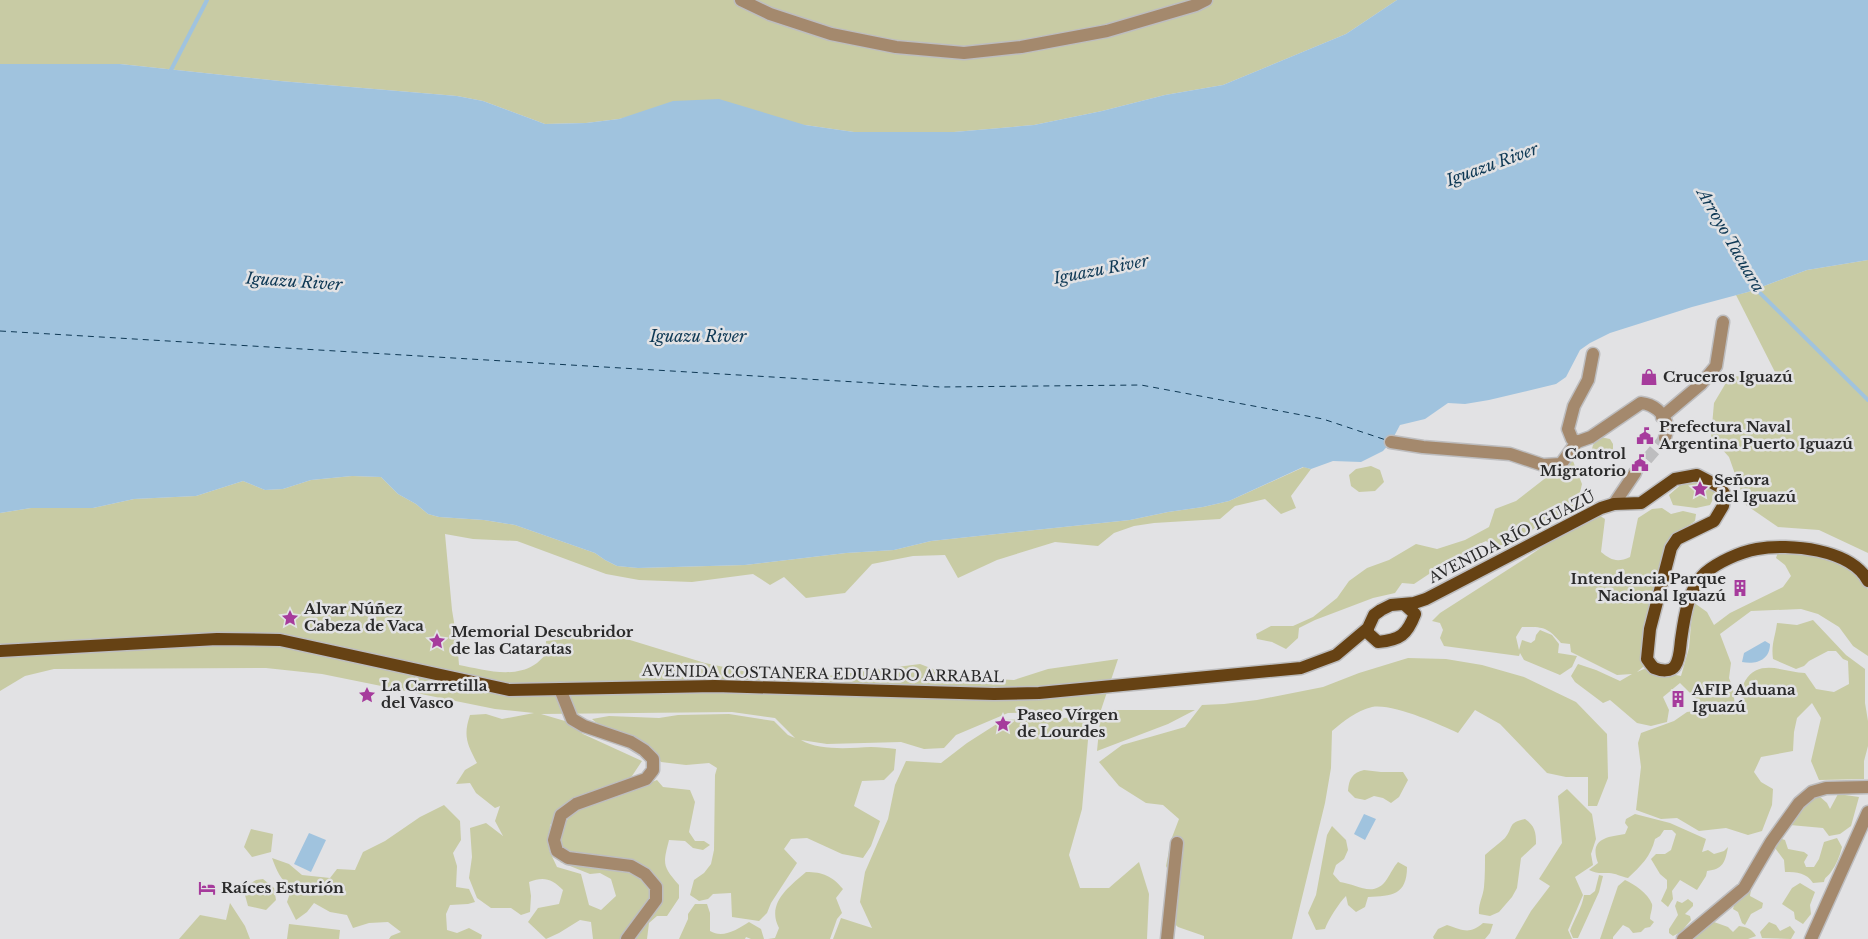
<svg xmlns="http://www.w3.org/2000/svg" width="1868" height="939" font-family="'Libre Baskerville',serif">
<rect width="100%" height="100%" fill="#e2e2e4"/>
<!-- green -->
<path fill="#c8cba4" d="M0 0H1397L1346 34 1223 85 1165 95 1102 111 1034 125 954 132H854L805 125 636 115 619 119 586 123 545 124 483 101 457 96 280 81 120 64H0Z
M1868 260V553L1819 530 1778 527 1746 505 1729 457 1711 437 1714 403 1730 376 1778 378 1736 295 1748 292 1807 270Z
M1600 437 1610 439 1613 444V451L1608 455H1598L1592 449 1593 445Z
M1573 461 1582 484 1578 501 1564 514 1548 518 1517 542 1499 550 1486 541 1477 545 1473 555 1467 563 1450 560 1414 584 1402 583 1395 593 1373 598 1315 620 1299 628 1298 638 1286 649 1272 642 1257 639 1256 634 1271 626H1293L1313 617 1337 598 1349 581 1367 568 1389 560 1416 544 1437 549 1465 540 1489 527 1495 509 1516 501 1552 473Z
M1371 466 1380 470 1384 482 1375 491 1359 492 1351 486 1349 475 1356 469Z
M1304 467 1311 469 1291 496 1296 508 1281 514 1265 499 1235 506 1220 519 1154 523 1134 526 1114 533 1098 546 1055 542 997 560 958 578 945 555 913 556 872 564 845 593 806 598 784 577 770 585 753 574 692 582 639 580 606 574 517 541 473 539 445 534 452 610 457 640 459 665C481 669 512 679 534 665 538 663 542 658 546 654V641L603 635 630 640 705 663 771 677 828 676 920 664 954 677 1014 680 1048 669 1118 659 1101 710H1195L1168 724 1097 751 1101 710 1008 713 956 735 944 748 924 749 901 742 827 744 801 740C819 751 851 748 871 747 879 747 888 748 896 749L894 770 884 780 862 781 854 806 880 821 871 846 863 858 842 854 807 838 791 839 784 849 797 863 771 903 767 913 759 921 732 917 731 893 713 894 708 899 699 901 690 895 694 880 704 873 711 864 714 850 715 775 717 768 709 763 686 765 661 762C651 748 641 738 624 733 610 728 604 730 592 719L609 716 659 718 678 715 729 714 774 721 788 735 795 738 775 718 732 712 541 714 565 721 583 734 642 761 632 776 610 793 565 805 550 825 549 850 557 867 581 874 589 905 601 910 616 896 611 879 600 873 590 874 560 862 563 859 624 870 636 875 649 887 651 901 622 939H593L591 922 580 920 559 933 546 939 528 922 538 908 559 904 563 890C552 879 544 876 529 882L531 896 530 912 521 915 511 908H491L477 898 469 878 472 857 470 828 486 823 503 836 495 821 500 806 495 808 476 793 470 783 456 784 465 770 477 763C467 744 463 736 470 715L486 714 502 719 534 713 495 709 322 674 266 668 54 669 25 676 0 691V513L31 508H93L134 499 196 496 243 481 265 490 283 489 311 480 352 476 381 477 398 494 416 504 428 514 439 517 484 520 515 525 595 553 605 560 617 566 638 568 745 565 846 553 894 550 931 541 1130 520 1168 512 1203 507 1229 501Z
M1706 477 1718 490 1710 505 1696 508 1673 505 1669 495 1685 481Z
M1662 508 1671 514 1683 511 1696 514 1695 521 1684 529 1676 543 1644 653 1643 667 1637 672 1644 669 1681 676 1689 648 1693 602 1707 612 1714 625 1730 613 1783 587 1791 576 1785 565 1776 558 1779 549 1822 548 1863 575 1868 590V656L1853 646 1839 627 1818 614 1801 609 1751 611 1720 634 1731 663 1729 678 1733 689 1735 706C1745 697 1740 690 1745 681 1759 658 1784 672 1805 673L1816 689 1834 692 1849 684 1848 661 1843 659 1836 651H1828L1809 661 1804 666 1796 669 1773 659C1771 644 1775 638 1777 623L1797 625 1813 620 1846 655 1865 669V703L1868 721V746L1864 761V779L1819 780 1811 761 1821 718 1812 703 1797 718 1794 732 1793 751 1761 757 1754 772 1761 782 1773 789 1772 805 1762 831 1748 835 1726 828 1699 831 1677 818 1661 819 1636 810 1641 767 1638 743 1641 733 1674 721 1687 712 1709 709 1726 714 1734 706C1706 714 1699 701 1680 683L1663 697 1669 710 1667 722 1651 726 1637 723 1610 700 1603 703 1575 682 1571 676 1578 664 1596 670 1620 681 1632 674 1617 675 1571 652 1570 644 1561 643C1547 626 1542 627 1522 627L1516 637 1519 650 1522 640 1531 643 1535 640 1536 635 1540 630 1552 635 1559 644 1558 653 1577 656 1572 667 1560 675 1524 660 1520 653 1519 656 1444 646 1440 638 1443 630 1440 623 1432 621 1440 613 1526 558 1580 521 1597 514 1605 519 1601 552C1611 560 1617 563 1630 557L1638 518 1652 509Z
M1408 658 1446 659 1482 665 1524 677 1576 702 1607 734 1608 778 1597 806H1588V777H1566L1547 773 1500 724 1475 710 1458 733C1439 724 1392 703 1372 707 1356 711 1344 721 1332 731L1331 768 1325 803 1292 939H1204V936L1178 927 1168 918 1173 881 1166 866 1171 840 1179 819 1163 805 1146 803 1119 786 1099 762 1122 745 1185 727 1202 705 1224 704 1257 700 1323 687 1359 673Z
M1090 717 1082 809 1069 855 1080 888H1109L1139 862 1149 894 1147 939H833L841 918 872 928 860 902 865 872 888 819 895 785 906 761 941 763 967 743 1003 720Z
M1364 770 1381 772H1403L1408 780 1399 797 1391 803 1383 798 1374 796 1365 800 1355 798 1348 791C1349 779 1352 773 1364 770Z
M657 780 663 787 690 790 695 802 689 832 695 841H704L710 845 703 850 693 848 685 841 669 840C663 864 662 866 679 885V898L667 916H657L649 923 647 939H633L659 905 650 874 562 849C557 818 577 807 604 800 609 798 615 798 619 796 624 795 627 789 631 786L647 784Z
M1567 789 1592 814 1596 839 1591 854 1593 865 1575 877 1583 895 1568 930 1572 939H1515L1531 911 1550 886 1539 879 1562 843 1558 796Z
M1838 794 1859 797 1851 826 1840 834 1829 836 1823 828 1790 825 1798 812 1818 795 1827 803 1830 809Z
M444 805 460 821 461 840 453 853 457 866 456 887 469 889 475 902 468 904 450 905 446 914 447 930 457 933 469 928 482 935 481 939H389L391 936 401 932 388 922 369 923 353 928 347 915 330 912 314 903 307 912 296 920 287 902 292 887C280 880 277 871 272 858L289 864 302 875 330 878 337 869 355 870 363 852 385 841 420 817Z
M1635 814 1670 823 1706 839 1702 852 1708 850 1714 854 1724 851 1728 847C1725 863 1723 869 1707 871L1706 876 1697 890 1680 880 1672 891 1673 899 1668 907 1661 901 1667 888V880L1660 874 1651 859 1656 854H1665L1671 850 1676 834 1672 830H1664L1660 836 1655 839C1651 856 1641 866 1628 878 1622 877 1615 873 1609 873 1601 873 1597 874 1589 870L1598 863C1589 839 1606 837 1625 834L1628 827 1625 823 1626 819Z
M1525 819C1535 826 1536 832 1536 844L1521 858 1517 888 1512 897 1499 912 1490 916 1479 914C1478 904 1483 897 1484 887 1485 876 1485 865 1485 855 1491 849 1499 844 1505 838 1514 827 1507 823 1525 819Z
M1332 826 1346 840 1348 850 1344 859 1336 865 1333 874 1340 882C1357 884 1374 899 1387 879 1391 873 1393 868 1398 862L1407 867C1407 895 1392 896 1368 897L1365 907 1356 912 1348 905 1346 896C1339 903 1328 920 1325 929L1316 930 1308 913 1316 895 1327 835Z
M251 829 273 834 271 852 252 857 244 847Z
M1779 838 1785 840 1788 849 1804 852 1808 855 1804 862 1806 867H1814L1819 859 1824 842 1837 838 1842 847C1840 856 1836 865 1831 872 1828 877 1825 876 1824 882L1813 883C1807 873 1797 872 1785 872L1784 860 1775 848 1774 843Z
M806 872C823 872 832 876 843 889L836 898 842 913 837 919 830 939H768L775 938 779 928C766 903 789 887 806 872Z
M1599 875 1603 876 1599 892 1578 938H1573L1570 931C1574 919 1582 908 1584 895H1590L1595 891Z
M263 879 274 888 276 900 266 910 248 906 243 888 256 880Z
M1625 880C1634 884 1648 893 1652 904 1653 908 1650 914 1650 919L1654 922 1650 927 1645 928 1641 932 1633 933 1629 928 1623 925 1613 937V939H1600L1618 886Z
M1800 883 1815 892 1810 905 1811 914 1803 924 1795 919 1794 912 1782 904 1792 888Z
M1749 886 1751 890 1750 896 1763 903 1762 908 1751 914 1745 925 1742 923 1738 912 1733 909 1735 902C1746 899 1743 894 1749 886Z
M1688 899 1693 903V906L1685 914 1690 916 1691 920 1681 932 1673 936 1669 933V929L1678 915 1675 906 1677 901 1682 903Z
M230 903 245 926 250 939H179L200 915 226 920Z
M695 904H707L710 913V931C723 939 738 929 749 922L761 929 764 939H751L746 937 745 939H679L688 919V914Z
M1714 922 1728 927 1733 932 1739 926C1747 927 1752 929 1756 936L1748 939H1690Z
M1769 922 1776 925 1780 931 1790 926 1795 932 1791 939 1762 938 1760 932Z
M1483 923 1493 924 1490 933 1485 939H1434L1433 937 1438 929 1447 925C1463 930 1469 935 1483 923Z
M289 924 340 930 339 939H287Z"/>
<!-- water -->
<path fill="#a0c3de" d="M1397 0H1868V260L1807 270 1748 292 1692 307 1610 333 1590 343 1580 350 1566 377 1556 384 1489 400 1465 404 1448 403 1425 419 1400 425 1391 442 1383 451 1361 462 1333 461 1311 469 1303 467 1229 501 1203 507 1168 512 1130 520 931 541 894 550 846 553 745 565 638 568 617 566 605 560 595 553 515 525 484 520 439 517 428 514 416 504 398 494 381 477 352 476 311 480 283 489 265 490 243 481 196 496 134 499 93 508H31L0 513V64H120L280 81 457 96 483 101 545 124 586 123 619 119 673 101 719 99 805 125 854 132H954L1034 125 1102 111 1165 95 1223 85 1346 34Z
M1765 641 1770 644C1770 660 1756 665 1742 662L1744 653Z
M1364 814 1376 819 1365 840 1354 834Z
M309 833 326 840 311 872 294 864Z"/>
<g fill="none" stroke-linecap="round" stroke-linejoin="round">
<!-- stream -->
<path stroke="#a0c3de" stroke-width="4" d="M170 72 207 0
M1753 285 1756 289 1868 400"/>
<!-- ferry -->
<path stroke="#0f3955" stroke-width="1" stroke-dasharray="6 5" stroke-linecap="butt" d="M0 331 940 387 1141 385 1323 419 1386 440"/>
<!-- minor-tunnel -->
<path stroke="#bdbdbf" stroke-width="12" stroke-dasharray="12 6" stroke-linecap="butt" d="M1635 473 1665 438"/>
<!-- minor casing -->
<g stroke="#bdbdbf" stroke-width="15">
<path id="minor" d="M741 0 770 14 831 34 896 47 964 53 1021 47 1107 31 1196 5 1206 0
M1593 354 1588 380 1574 406 1568 429 1572 439 1577 442 1591 437 1641 403C1653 404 1665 413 1667 426 1667 429 1666 435 1665 438
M1662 417 1701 384 1716 366 1723 322
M1391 442 1423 447 1510 454 1543 465 1561 464 1577 442
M1614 504 1635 473
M560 689 572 719 584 726 631 742 644 750 653 759V770L646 779 576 804 561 815 554 840 557 851 568 858 631 866 645 874 656 887V900L627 939
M1167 939 1177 843
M1683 939 1744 888 1771 842 1799 803 1812 792 1826 788 1868 787
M1811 939 1868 812"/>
</g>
<!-- major casing -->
<g stroke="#bdbdbf" stroke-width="15">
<path id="major" d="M1368 628V633L1378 642C1400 640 1407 635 1415 614L1404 604
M0 651 217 639 280 640 509 690 715 686 994 694 1039 693 1301 668 1336 655 1368 628 1374 615 1381 610 1391 605 1414 603 1426 599 1601 508 1614 504 1641 503 1675 479 1697 475 1720 487 1725 495 1723 506 1714 521 1677 539 1671 548 1650 629 1647 659C1649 662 1652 666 1654 668 1661 671 1671 672 1675 666 1680 659 1680 648 1681 640 1684 619 1688 588 1705 573 1718 562 1740 552 1757 549 1789 543 1851 549 1868 581"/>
</g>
<!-- minor -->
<use href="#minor" stroke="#a4896d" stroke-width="12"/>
<!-- major -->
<use href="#major" stroke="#664214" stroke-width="12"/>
</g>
<!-- icons -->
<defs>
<g id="shop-bare" transform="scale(1.35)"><path d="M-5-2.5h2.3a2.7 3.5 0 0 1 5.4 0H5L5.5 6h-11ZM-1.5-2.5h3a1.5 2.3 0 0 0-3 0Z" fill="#a63b9c" stroke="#e2e2e4" stroke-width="2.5" paint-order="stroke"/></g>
<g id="civic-bare" transform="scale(1.35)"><path d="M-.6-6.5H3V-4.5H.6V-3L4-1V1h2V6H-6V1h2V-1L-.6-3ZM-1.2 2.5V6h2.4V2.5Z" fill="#a63b9c" stroke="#e2e2e4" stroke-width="2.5" paint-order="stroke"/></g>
<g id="sight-bare" transform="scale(1.35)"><path d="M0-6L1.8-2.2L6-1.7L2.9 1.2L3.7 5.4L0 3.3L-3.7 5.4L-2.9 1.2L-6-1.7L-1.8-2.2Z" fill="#a63b9c" stroke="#e2e2e4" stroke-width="2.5" paint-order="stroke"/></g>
<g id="building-bare" transform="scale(1.35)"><path d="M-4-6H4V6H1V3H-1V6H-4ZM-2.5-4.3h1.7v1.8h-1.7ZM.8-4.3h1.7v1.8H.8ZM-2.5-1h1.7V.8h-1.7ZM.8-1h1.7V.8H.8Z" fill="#a63b9c" stroke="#e2e2e4" stroke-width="2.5" paint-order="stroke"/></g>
<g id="hotel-bare" transform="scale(1.35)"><path d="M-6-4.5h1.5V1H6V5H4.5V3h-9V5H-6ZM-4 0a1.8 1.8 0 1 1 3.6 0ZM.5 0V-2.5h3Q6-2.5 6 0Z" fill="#a63b9c" stroke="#e2e2e4" stroke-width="2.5" paint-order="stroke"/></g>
</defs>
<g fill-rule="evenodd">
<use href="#shop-bare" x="1649" y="377"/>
<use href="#civic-bare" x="1645" y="436"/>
<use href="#civic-bare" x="1640" y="463"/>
<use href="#sight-bare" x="1700" y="489"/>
<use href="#building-bare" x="1740" y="588"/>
<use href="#sight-bare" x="290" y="618"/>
<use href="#sight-bare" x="437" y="641"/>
<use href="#sight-bare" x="367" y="695"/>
<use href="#building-bare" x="1678" y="699"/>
<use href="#sight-bare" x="1003" y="724"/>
<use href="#hotel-bare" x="207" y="888"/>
</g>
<g text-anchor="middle" stroke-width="5" stroke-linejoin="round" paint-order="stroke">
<!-- poi labels -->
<g font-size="15" font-weight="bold" fill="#2b2b2b" stroke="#e2e2e4" text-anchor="start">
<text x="1663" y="382">Cruceros Iguazú</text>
<text x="1659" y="432">Prefectura Naval<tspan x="1659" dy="17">Argentina Puerto Iguazú</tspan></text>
<text x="1626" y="459" text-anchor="end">Control<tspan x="1626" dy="17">Migratorio</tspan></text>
<text x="1714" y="485">Señora<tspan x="1714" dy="17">del Iguazú</tspan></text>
<text x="1726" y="584" text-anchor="end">Intendencia Parque<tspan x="1726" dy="17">Nacional Iguazú</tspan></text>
<text x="304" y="614">Alvar Núñez<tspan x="304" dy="17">Cabeza de Vaca</tspan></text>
<text x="451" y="637">Memorial Descubridor<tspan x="451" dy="17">de las Cataratas</tspan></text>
<text x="381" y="691">La Carrretilla<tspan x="381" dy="17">del Vasco</tspan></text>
<text x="1692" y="695">AFIP Aduana<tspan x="1692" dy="17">Iguazú</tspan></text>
<text x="1017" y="720">Paseo Vírgen<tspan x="1017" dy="17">de Lourdes</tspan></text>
<text x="221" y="893">Raíces Esturión</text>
</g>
<!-- street labels -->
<g font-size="15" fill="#2b2b2b" stroke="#e2e2e4">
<text transform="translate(1512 537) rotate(-27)" y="5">AVENIDA RÍO IGUAZÚ</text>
<text transform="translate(823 674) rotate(1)" y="5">AVENIDA COSTANERA EDUARDO ARRABAL</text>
</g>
<!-- water labels -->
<g font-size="16" font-style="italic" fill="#0f3955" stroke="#e2e2e4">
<text transform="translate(1492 164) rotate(-20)" y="6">Iguazu River</text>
<text transform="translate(1731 240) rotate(60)" y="6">Arroyo Tacuara</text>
<text transform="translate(1101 269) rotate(-11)" y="6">Iguazu River</text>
<text transform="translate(294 281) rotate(4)" y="6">Iguazu River</text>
<text x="698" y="342">Iguazu River</text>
</g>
</g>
</svg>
